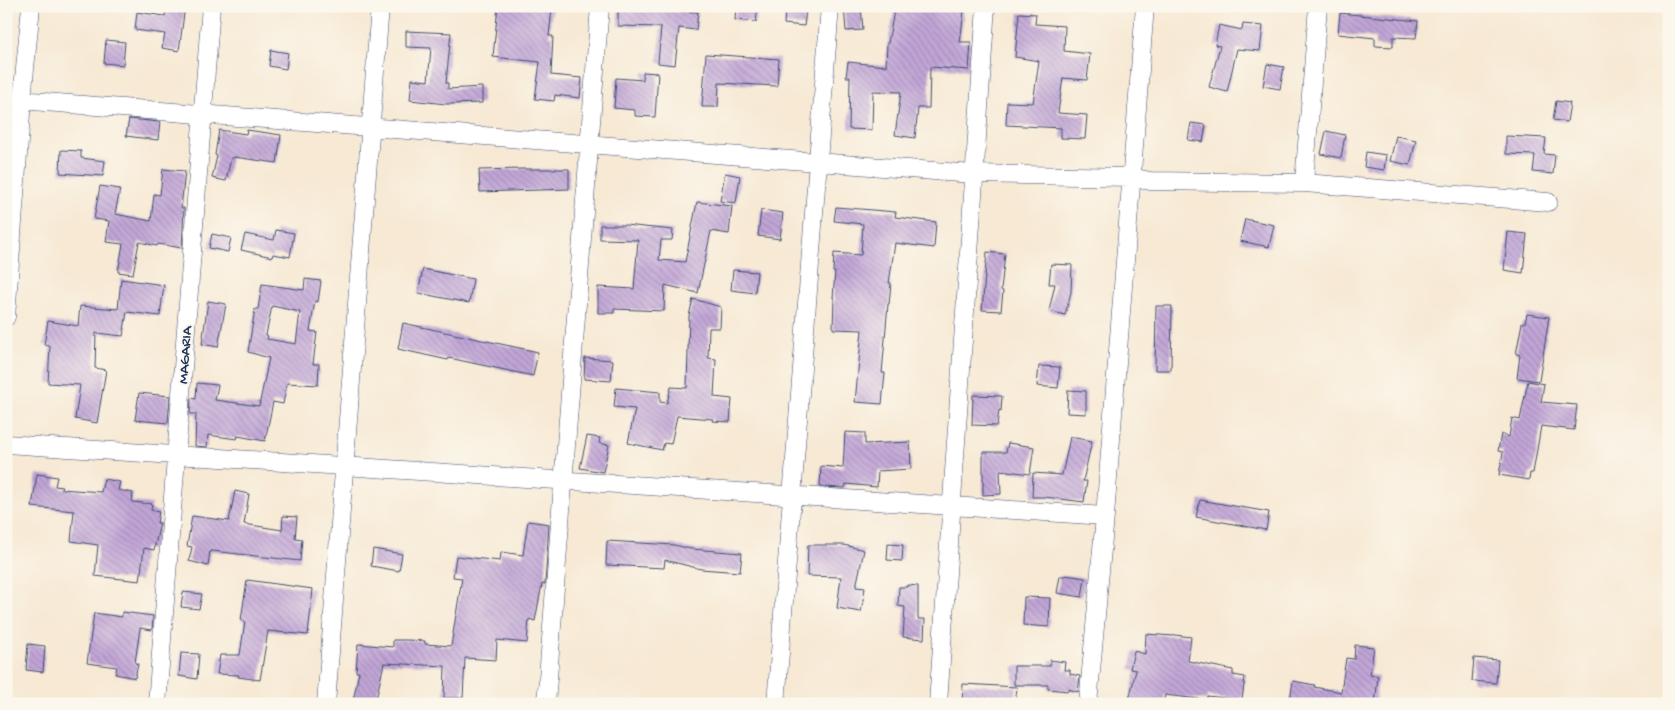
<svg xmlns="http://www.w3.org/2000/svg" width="1675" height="710" font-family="'Gochi Hand',sans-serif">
<defs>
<pattern id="building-back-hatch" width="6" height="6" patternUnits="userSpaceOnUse" patternTransform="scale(1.25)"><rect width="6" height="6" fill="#c2a6d7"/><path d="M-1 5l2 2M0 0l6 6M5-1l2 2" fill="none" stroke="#9d88b2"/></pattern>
</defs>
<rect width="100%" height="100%" fill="#fbf7ec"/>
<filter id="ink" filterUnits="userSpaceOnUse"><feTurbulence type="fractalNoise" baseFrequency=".02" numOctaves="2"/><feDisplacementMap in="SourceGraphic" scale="10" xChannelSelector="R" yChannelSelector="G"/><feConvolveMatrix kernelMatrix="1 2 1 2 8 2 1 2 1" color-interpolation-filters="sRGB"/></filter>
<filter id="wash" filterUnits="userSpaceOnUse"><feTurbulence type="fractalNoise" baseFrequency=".0096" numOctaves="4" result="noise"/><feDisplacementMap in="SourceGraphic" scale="20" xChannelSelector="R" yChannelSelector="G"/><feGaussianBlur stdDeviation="1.12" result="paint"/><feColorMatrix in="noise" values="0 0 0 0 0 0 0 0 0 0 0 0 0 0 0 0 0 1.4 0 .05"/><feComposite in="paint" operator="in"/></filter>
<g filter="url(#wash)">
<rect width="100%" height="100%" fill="#f7e9d4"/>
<g id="blocks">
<!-- building -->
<path fill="url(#building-back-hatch)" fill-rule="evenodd" d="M167 6H185L179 51 162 48 165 34 135 30 137 12 165 16Z
M498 6H522L552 9 549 36H553L551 75 582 78 580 98 555 95 554 101 535 99 540 62 493 57Z
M736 6H758L756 22 735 20Z
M844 6H861L863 30 846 31Z
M895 6H944L943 9 964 11 960 42H971L969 70 930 67 929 108H918L915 138 895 135 901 92 873 91 872 130 849 129 850 77H846L848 62 886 66 887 43H888Z
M618 8 671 9V11L698 12 696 30 679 28 675 65 658 63 661 27 618 26Z
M785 9 806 11 804 26 784 24Z
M1019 13 1036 14 1035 24 1065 26 1064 51 1090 54 1087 80 1063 78 1058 113 1087 115 1085 139 1061 138V128L1006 125 1007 102 1033 103 1039 61 1015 57Z
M1340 13 1418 21 1416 38 1393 37V47L1375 46V38L1338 34Z
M1243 24 1263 26 1260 51 1237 49 1227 92 1209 87 1220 46 1215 45 1219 25 1242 30Z
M406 31 451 33 446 83H448V89L482 87V103L446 104 410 100 412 79 428 81 431 48 406 47Z
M106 40 125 42 123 65 104 63Z
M271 50 288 53 286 69 269 66Z
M706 54 779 59 777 86 719 83 718 107H702Z
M1267 64 1284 67 1280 89 1263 86Z
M643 72 658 73 655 117 635 116V110L614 108 616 78 643 80Z
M1556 101 1570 103 1567 122 1553 120Z
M129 119 160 122 158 140 126 136Z
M1191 123 1206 125 1203 142 1188 140Z
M219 130 246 134 247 130 281 135 277 163 234 157V158H231L226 181 212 178 217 156 215 155Z
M1326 131 1345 135 1341 158 1321 154Z
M1396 136 1416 140 1410 165 1390 161Z
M1506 136 1546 138 1544 154 1555 155 1553 174 1533 172 1535 155 1506 154Z
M61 150 81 151V158L105 161 103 176 60 173Z
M1366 152 1386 155 1384 170 1364 167Z
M163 169 185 171 181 208H184L182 248 158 244 157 246 139 242 133 274 118 272 123 244 106 242 109 221 94 219 100 186 120 189 115 214 151 221 154 194 160 195Z
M524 169H569V189L480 192 479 170Z
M725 173 740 176 736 203 720 201Z
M697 202 732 206 729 234 711 231 698 293 665 285 664 311 614 309V313H598V287L634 289 638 240 600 239V225H625L673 230 672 240H661L659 260 685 262Z
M836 207 896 212 895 217 936 222 934 248 895 243 889 283H891L889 304H888L882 373H885L882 404 855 402 862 330 833 329 834 298H833L835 272H833L834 253 861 255 863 224 834 221Z
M761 210 783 213 780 239 758 236Z
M1245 219 1274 225 1269 247 1240 241Z
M276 230 294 233 290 257 273 254 272 257 241 250 245 234 274 240Z
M1508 232 1527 234 1523 273 1504 270Z
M212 234 231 238 228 252 209 248Z
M987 252 1005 254 1001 290 1003 291 1001 311 982 310Z
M1051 264 1072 265 1071 292 1065 315 1049 311 1055 284H1049Z
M423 269 473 279 469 303 418 293Z
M733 270 757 272 755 293 731 290Z
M121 279 164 285 160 316 127 312 123 336 96 333 95 368 106 370 97 423 75 419 80 385 48 383 50 346 44 345 48 321 78 326 80 306 118 309Z
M305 279 321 281 318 302 315 301 310 331 317 332 313 364H319L318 385 287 383 283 404 273 402 265 441 238 436 237 439 208 435 207 447 195 446 196 414H190L191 398 196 399 197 383 218 385 215 400 259 406 269 358 248 352 255 309H258L262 284 304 290ZM272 306 300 312 296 344 267 339 268 336 266 335Z
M693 299 721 307 720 328H709L708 358 716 359 714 397 732 399 730 422 712 421 713 419 677 416 671 444 664 443 662 450 628 443 635 409 614 407 616 388 660 392V402L667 403 671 387 687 388 689 316Z
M208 301 226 304 218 347 202 344Z
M1156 306H1172L1171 370H1155Z
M1527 314 1549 317 1539 381 1517 378 1520 355 1516 354 1522 323H1525Z
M403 323 538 352 533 376 449 358 448 360 398 349Z
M585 358 613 360 611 381 584 379Z
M1039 366 1060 367 1058 388 1037 386Z
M1528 381 1544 384 1541 402 1577 405 1574 430 1541 426 1533 473H1530L1529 480 1499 475 1503 452 1498 451 1501 434 1509 437 1512 418 1520 420Z
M1068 390 1086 391V414L1067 413Z
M139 393 170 396 168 423 135 420Z
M973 395 1002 396 1001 411 999 410 997 426 972 425Z
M845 432 865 433V444L910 442 911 469 878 471 877 487 846 484 845 488 820 487 821 466 843 468Z
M587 436 600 438 599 443 609 445 603 472 580 468Z
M1070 437 1092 441 1083 481H1087L1084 502 1045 497H1032L1033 473 1062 475Z
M1008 443 1034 447 1030 474 1000 470 1001 494 983 495V452H1006Z
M37 474 57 477 55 486 62 487 61 489 101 492 104 479 120 482 118 490 133 493 132 502 152 504 151 510 159 512 157 523H160L154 550 144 548 140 581 95 576 98 545 71 541 74 511 32 507Z
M235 491 249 494 244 524 282 530 283 516 297 517 295 538 302 539 300 561 212 551H210L208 566 189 561 192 547 187 546 192 516 229 521Z
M1200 500 1269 512 1266 530 1196 517Z
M528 521 549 524 545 584H542L535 621 529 619 527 643 497 640 496 660 465 658 463 698H444L445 666 384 663 375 704 353 701 359 672H356L358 644 393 647V640H407L425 641V644L451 646 462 578 453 577 456 556 500 561 501 552 523 555Z
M607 541 674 545 691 549 742 553 740 572 701 569 665 560 664 568 606 565Z
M888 544 903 545 902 561 887 560Z
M808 545H844L864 550 856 587 865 588 861 612 837 608 841 577 807 576Z
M373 549 402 554 399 571 371 566Z
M1066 575 1085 578 1082 597 1057 593 1060 576H1065Z
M247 580 313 589 308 635 268 631 260 680 238 677 239 675 217 674 220 655H240L245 621 241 620Z
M907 585 918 586V619H925L924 639 903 637 905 607 898 606 899 587H907Z
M183 592 202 594 199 609 181 607Z
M1024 597 1050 598 1049 627 1023 625Z
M122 612 153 616 152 630 140 628 135 663 138 664 135 678 115 674 117 667 87 663 94 613 122 617Z
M1146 634 1174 636 1175 635 1191 637 1188 661 1233 670V675L1245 677 1242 700 1207 696V700L1165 695 1163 704H1128L1136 670 1130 669 1134 651 1145 654Z
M28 644 45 646 43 672 26 670Z
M1355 645 1374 647 1370 675 1378 676 1375 704H1309L1290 700 1293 681 1315 685 1314 687 1341 692 1346 658 1354 659Z
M181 653 199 654 197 679 179 676Z
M1474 658 1498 660 1496 683 1472 681Z
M1050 660 1065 662 1064 670H1070V674L1080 676 1078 692 1068 689V691L1048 689V685H1014V666H1050Z
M963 684 1017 687 1015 704H962Z"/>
</g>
</g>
<g filter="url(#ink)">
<use href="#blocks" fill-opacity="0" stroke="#3c4b70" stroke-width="1"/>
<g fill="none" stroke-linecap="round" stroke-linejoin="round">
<!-- minor casing -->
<g stroke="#3c4b70" stroke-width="19">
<path id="minor" d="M6 99 973 174 1131 177 1150 181 1304 183 1548 202
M1304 183 1318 6
M6 317 22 100 31 6
M6 444 1105 516
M157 704 211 6
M326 704 380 6
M546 704 600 6
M776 704 830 6
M938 704 986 6
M1088 704 1105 516 1145 6"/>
</g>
<!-- minor -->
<use href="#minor" stroke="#fff" stroke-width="18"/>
</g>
</g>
<g text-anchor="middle" stroke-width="4" stroke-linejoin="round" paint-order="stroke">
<!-- street labels -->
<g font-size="15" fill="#1b2f5e" stroke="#fbf7ec">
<text transform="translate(184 355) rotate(-86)" y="5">MAGARIA</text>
</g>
</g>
<!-- margin -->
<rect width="1675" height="710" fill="none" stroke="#fbf7ec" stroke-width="25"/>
</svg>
